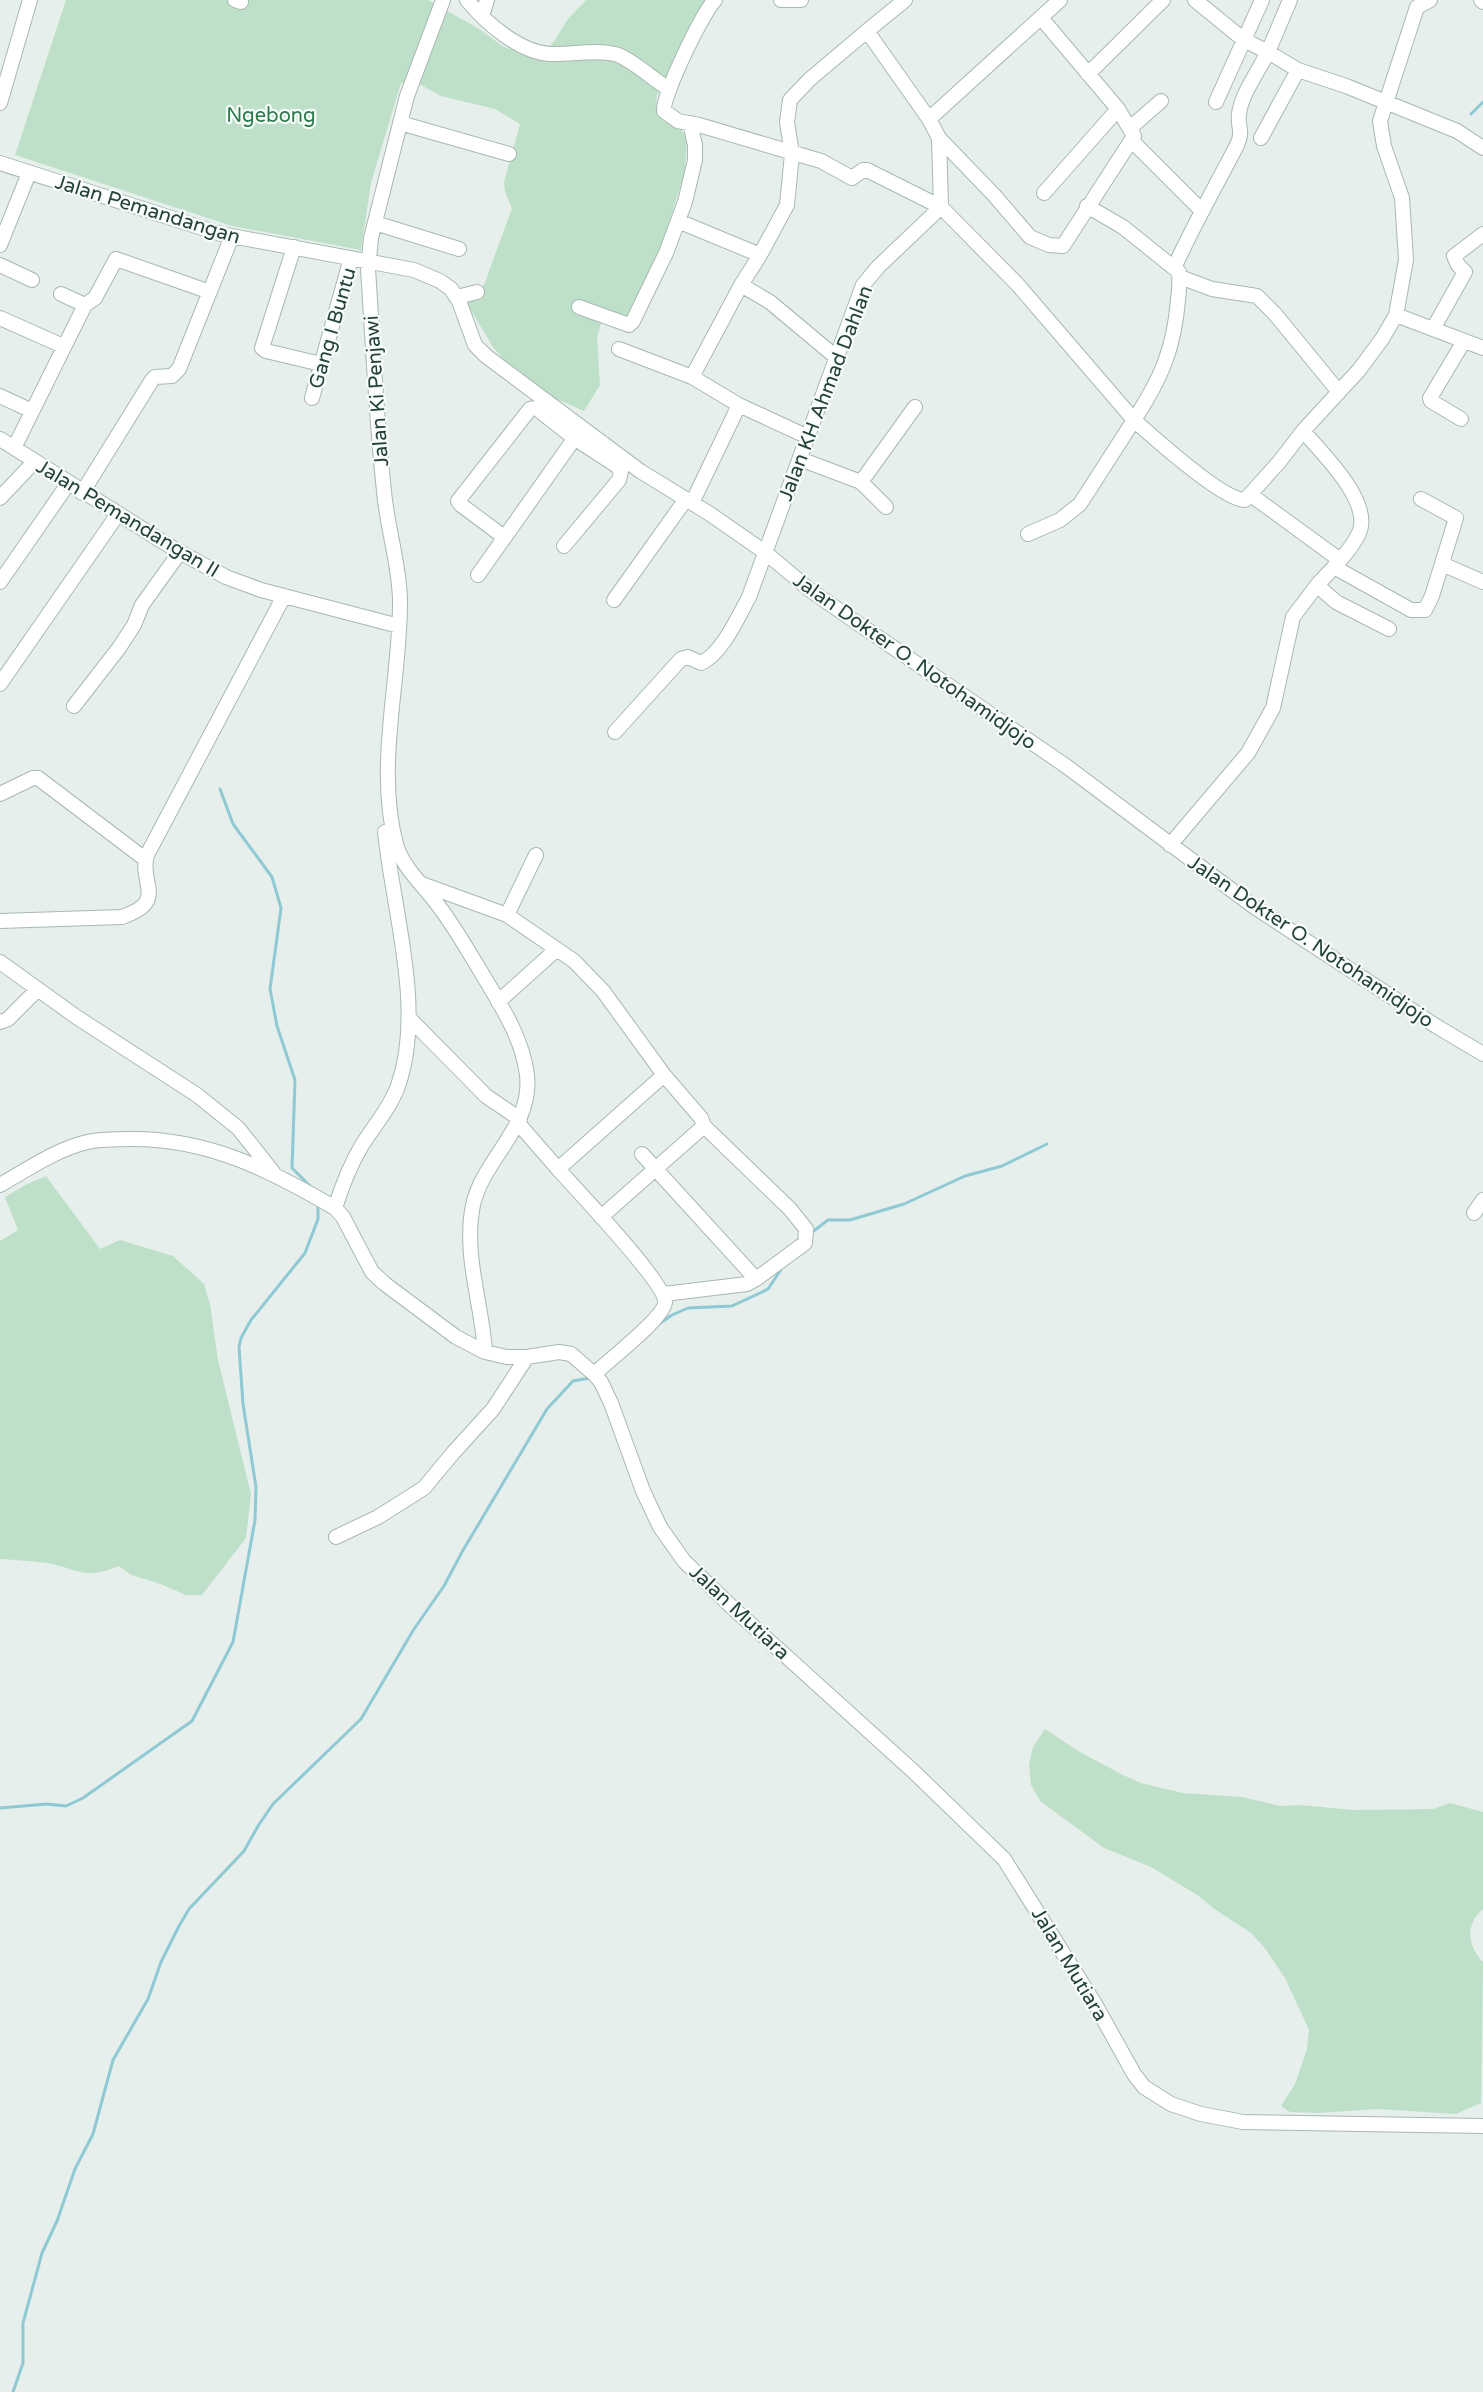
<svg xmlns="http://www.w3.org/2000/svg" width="1483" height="2392" font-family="'Varela Round',sans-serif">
<rect width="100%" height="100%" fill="#e6efeb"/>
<!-- green -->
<path fill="#bfe0c8" d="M66 0H428L479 29 504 47 540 59 554 41 568 19 586 0H710L701 8 657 95 656 110 660 117 663 121 680 128 687 139 685 171 661 249 624 321 602 320 597 338 600 385 584 411 552 397 504 360 493 347 466 302 469 293 484 285 512 208 505 192 504 182 520 124 495 109 441 96 421 85 401 83 371 183 361 250 232 226 15 155Z
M46 1176 100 1249 120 1240 173 1256 204 1284 210 1304 218 1360 251 1494 246 1538 202 1595H186L158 1583 131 1575 119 1566C82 1580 82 1570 47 1563 31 1561 16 1560 0 1559V1241L18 1230 5 1197 25 1185Z
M1045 1729 1078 1751 1123 1775 1141 1783 1183 1793 1242 1797 1280 1806 1300 1805 1354 1810 1433 1809 1450 1803 1483 1812V1909C1465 1925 1467 1945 1483 1962L1481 2103 1456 2114 1378 2109 1319 2113 1290 2112 1281 2106 1295 2084 1307 2049 1309 2030 1285 1978 1264 1947 1251 1933 1213 1908 1199 1896 1151 1867 1104 1848 1040 1801 1031 1785 1029 1765 1033 1747Z"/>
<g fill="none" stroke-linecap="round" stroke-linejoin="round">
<!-- stream -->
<path stroke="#8ec9d4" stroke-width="3" d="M1471 114 1483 102
M220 789 233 824 272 877 281 908 270 989 277 1026 295 1080 292 1168 311 1187
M811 1233 828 1220H850L904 1204 965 1176 1002 1166 1047 1144
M656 1326 672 1315 688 1308 732 1306 760 1293 768 1289 784 1265
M0 1808 47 1804 66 1806 83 1798 192 1721 233 1642 255 1520 256 1487 243 1404 239 1347 241 1338 251 1320 305 1253 318 1219V1203
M13 2392 23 2363V2323L42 2253 57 2221 75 2169 93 2134 113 2060 148 1999 161 1962 179 1926 189 1909 244 1851 258 1826 273 1804 361 1719 414 1629 444 1586 462 1552 547 1409 573 1381 590 1378"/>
<!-- minor casing -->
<g stroke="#a8b8b2" stroke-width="16">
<path id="minor" d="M235 0 241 2
M443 0 407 96 371 238 368 269C373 343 376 417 384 491 387 527 399 563 400 599 401 679 375 764 396 844 402 866 420 882 434 900 451 921 464 944 478 967 498 1001 522 1035 527 1075 533 1127 483 1159 473 1205 463 1255 482 1303 485 1352
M467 0C486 23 519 52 550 54 572 55 594 49 615 54 630 58 654 80 669 89
M715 0C703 12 662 96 664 111L678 121 699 125 821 161 852 178 863 170H867L941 207 1018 285 1134 420 1080 504 1060 520 1028 534
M781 0H801
M1195 0 1244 40 1268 52 1290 0
M1481 0 1483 2
M482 16 487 0
M867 31 905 0
M1088 74 1163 0
M1216 102 1262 0
M0 103 30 0
M400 123 509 154
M1130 128 1161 101
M939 138 994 195 1030 237 1049 245 1063 246 1134 136 1118 109 1042 19
M1261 138 1298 70
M1132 141 1201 210
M0 163 221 234 414 270 440 281 451 289 459 301 475 345 486 356 640 471 710 514 766 553 810 590 853 620 1066 766 1253 906 1436 1026 1483 1054
M1044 193 1118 109
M1087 206 1123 227 1179 272C1180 281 1179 291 1178 300 1174 349 1161 379 1134 420 1153 437 1223 500 1245 500L1280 461 1303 431 1359 370 1382 339 1396 315 1406 260 1402 198 1384 146 1380 121 1417 7 1430 0
M678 221 760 255 787 205 792 154 787 122 790 100 810 79 867 31 929 119
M375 223 459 249
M0 245 29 173
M294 247 262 348 266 351 321 364
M760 255 741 285 692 377 739 405 808 437
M0 265 32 280
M1174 268C1193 226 1216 186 1237 145 1244 131 1237 126 1239 114 1241 95 1259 70 1268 52L1298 70 1346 86 1457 131 1483 148
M1180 277 1212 289 1257 296 1275 314 1339 392
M741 285 770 302 837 358
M61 294 85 305
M457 297 477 292
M579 307 629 325 633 321 666 253 685 202 695 160V145L690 123
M1396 315 1483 348
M0 318 63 346
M1433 329 1465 272 1458 265 1454 256 1483 234
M619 349 692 377
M0 396 32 411
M312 398 351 258
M1461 419 1431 401 1430 398 1464 341
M1303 431C1322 453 1373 502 1359 533 1350 552 1332 569 1318 584L1319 587 1336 602 1389 629
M0 439 176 550 226 577 261 590 399 626
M14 448 85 305 95 298 116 259 210 292
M800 459 861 482 915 407
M861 482 886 507
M82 493 152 380 155 377 172 376 179 369 232 236
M1251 495 1340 560
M0 498 34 462
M692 503 739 405
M504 537 461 505 458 501 530 409 536 408 574 438 617 466 621 471 619 480 564 546
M1442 564 1483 582
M1334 567 1411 610H1425L1432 596 1456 518 1421 499
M478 575 579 432
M0 582 68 484
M614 600 686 499
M0 684 118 514
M74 706 119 648 134 625 142 605 180 552
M615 732 681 659 688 657 701 663C722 654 738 617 749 597L863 285 878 267 941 207 939 138 929 119 1060 0
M0 794 33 778H38L145 859
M1170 845 1248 753 1273 708 1293 617 1318 584
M422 884 507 915 574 961 603 991 664 1075 558 1169 518 1123
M507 915 536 855
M0 921 122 917C169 901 138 883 147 855L284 596
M0 962 75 1016 197 1095 238 1128 273 1172
M498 1002 557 949
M409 1018 486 1096 520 1119
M0 1022 8 1019 38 989
M704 1126 790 1209 806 1229 805 1243 756 1279
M642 1154 756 1279 747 1284 664 1294
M558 1169C575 1188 666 1284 665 1302 665 1317 607 1362 594 1374
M0 1185C28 1169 55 1150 87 1142 101 1139 118 1139 133 1139 209 1139 270 1170 335 1208L343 1217 372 1272 385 1284 456 1337 485 1352 507 1357H527L559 1352 571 1354 594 1374 601 1382 611 1403 643 1491 660 1527 684 1561 735 1610 913 1771 1004 1859 1095 2004 1134 2074 1144 2087 1171 2104 1201 2114 1243 2122 1483 2126
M335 1208C342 1186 350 1165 362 1145 374 1126 390 1108 398 1086 425 1009 393 911 385 832
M1474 1213 1483 1200
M601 1217 704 1126 701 1118 664 1075
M336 1537 378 1517 424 1488 453 1453 493 1409 527 1357"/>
</g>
<!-- minor -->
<use href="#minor" stroke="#fff" stroke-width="14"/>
</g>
<g text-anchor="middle" stroke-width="4.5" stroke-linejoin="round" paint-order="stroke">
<!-- park labels -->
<g font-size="20" fill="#2d7a4b" stroke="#f7fbf9">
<text x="271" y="122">Ngebong</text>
</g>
<!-- street labels -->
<g font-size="20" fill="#24423a" stroke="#f7fbf9">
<text transform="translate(148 209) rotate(17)" y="7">Jalan Pemandangan</text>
<text transform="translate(332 328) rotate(-74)" y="7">Gang I Buntu</text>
<text transform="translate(376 391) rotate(-94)" y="7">Jalan Ki Penjawi</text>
<text transform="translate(825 393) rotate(-69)" y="7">Jalan KH Ahmad Dahlan</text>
<text transform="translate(128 518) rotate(31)" y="7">Jalan Pemandangan II</text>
<text transform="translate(915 661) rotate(35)" y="7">Jalan Dokter O. Notohamidjojo</text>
<text transform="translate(1311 941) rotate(34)" y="7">Jalan Dokter O. Notohamidjojo</text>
<text transform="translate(740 1612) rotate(43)" y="7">Jalan Mutiara</text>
<text transform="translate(1070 1964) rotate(59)" y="7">Jalan Mutiara</text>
</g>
</g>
</svg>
